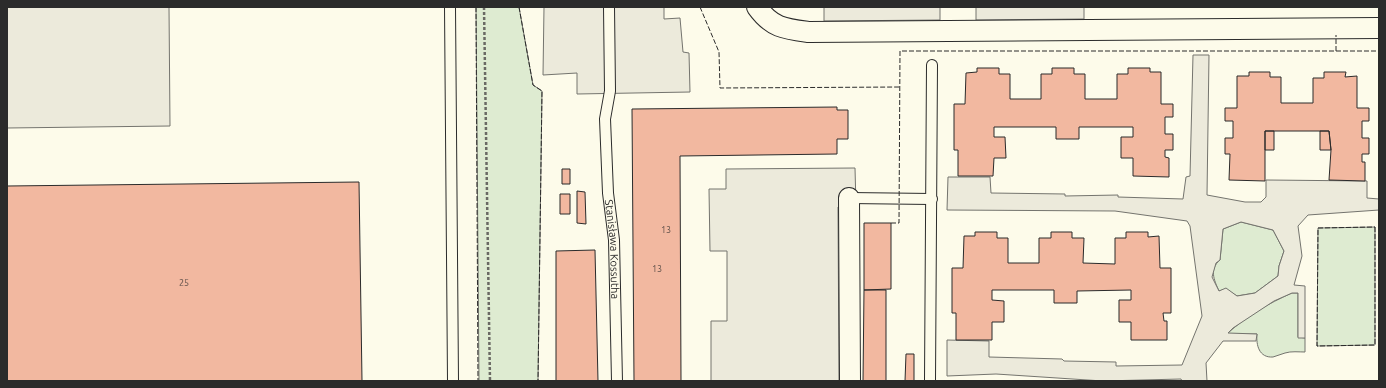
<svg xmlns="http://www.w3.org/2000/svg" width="1386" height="388" font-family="Ubuntu,sans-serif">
<rect width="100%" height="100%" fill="#fdfbea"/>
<!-- green -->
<path fill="#deebd1" stroke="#74746e" d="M476 7H519L533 85 542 91 538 381H479Z
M1241 222 1273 230 1284 251 1279 266 1278 276 1255 293 1237 296 1226 289 1219 291C1214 280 1209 269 1220 260L1223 229Z
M1375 227V345L1317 346 1318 228Z
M1292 293H1298V337L1305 338V352C1299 352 1291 351 1285 353 1281 354 1277 356 1273 357 1259 358 1256 345 1257 334H1227C1245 317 1269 303 1292 293Z"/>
<!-- parking -->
<path fill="#eceadb" stroke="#74746e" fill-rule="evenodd" d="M7 7H169L170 126 7 128Z
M544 7H664V19L680 18 683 52 689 53 690 92 577 94V73L543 75Z
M824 7H940V20L824 21Z
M976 7H1084V19L976 20Z
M1193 55H1209L1207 195 1245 202H1261L1266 197V180L1367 181V198L1379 199V210L1308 215 1298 226 1302 256 1294 285 1305 286V338H1298V293H1292L1274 301 1233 328 1228 333 1257 334 1256 341H1223L1206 363 1207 381H1182L1181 379 1103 381 996 374 947 376V340L989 341V357L1062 359 1064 361 1116 362V366L1182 365 1202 316 1190 226 1187 221 1115 211 947 210 948 177H990L991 193 1065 194V196L1118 195V197L1183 199 1186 177 1190 176ZM1241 222 1273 230 1284 251 1279 266 1278 276 1255 293 1237 296 1226 288 1219 291 1212 277 1216 263 1220 260 1223 229Z
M855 168 856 206 838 207 839 381H711V321H727V251H710L709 189H726V169Z"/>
<!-- building -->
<path fill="#f2b8a0" stroke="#2b2b2b" d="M977 68H999V74H1010V99H1041V74H1052V68H1074V74H1085V99H1117V74H1128V68H1150V72H1161V104H1173V117H1165V134H1173V150H1165V157L1169 158V177L1133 176V158H1121V137H1133V127H1079V139H1056V127H994V137H1005L1006 158H994L993 176H958V150H954V104H965L966 73 977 72Z
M1249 72H1270V77H1281V103H1313V78H1324V72H1346L1345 77 1357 76V108H1369V121H1362V138H1369V154H1362V162H1365V181L1329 180 1331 150 1329 131H1265V181L1229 180 1230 154H1225V138H1233V121H1225V108H1237V76H1249Z
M837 107V110H848V139H837V154L680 156 681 381H634L632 109Z
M1265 131H1274V150H1265Z
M1320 131H1329L1331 150H1320Z
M562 169H570V184H562Z
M359 182 362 381H7V186Z
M577 191 585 192 586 224 577 223Z
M560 194H570V214H560Z
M864 223H891V289L864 290Z
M975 232H997V238H1008V263H1039V238H1051V232H1072V238H1084L1083 263 1115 264V238H1126V232H1148V237L1159 236 1160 268H1171V313H1163L1164 321H1167V340H1131V322H1119V300H1131V290L1077 291V303H1054V290H992V300L1004 301V322H992V340H956V313H952V268H963L964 236H975Z
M595 250 598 381H556V251Z
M864 290H886V381H863Z
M906 354H914V381H905Z"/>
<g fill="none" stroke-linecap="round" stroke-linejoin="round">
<!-- service casing -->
<g stroke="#2b2b2b" stroke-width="12">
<g id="service">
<path d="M450 7 453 381"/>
<path id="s1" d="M609 7 610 91 605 119 608 193 614 240 617 381"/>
<path d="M849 198 932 199"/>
<path d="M930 381 932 65"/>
</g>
</g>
<!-- minor casing -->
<g stroke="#2b2b2b" stroke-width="22">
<path id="minor" d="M757 7C772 28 785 29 809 32L1379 28
M849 198 850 381"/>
</g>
<!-- path -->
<path stroke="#6a6964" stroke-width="2.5" stroke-dasharray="3 2" stroke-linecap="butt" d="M484 7 490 381"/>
<!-- service -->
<use href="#service" stroke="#fdfbea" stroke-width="10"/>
<!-- minor -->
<use href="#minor" stroke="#fdfbea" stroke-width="20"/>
<!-- fence -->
<path stroke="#2b2b2b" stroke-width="1" stroke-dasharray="5 2" stroke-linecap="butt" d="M476 7 478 381
M519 7 533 85 542 91 538 381
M700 7 719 52 720 88 900 87
M1336 51V35
M891 223H899L900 51H1379
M1375 227V345L1317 346 1318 228Z"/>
</g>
<g text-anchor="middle" stroke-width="3" stroke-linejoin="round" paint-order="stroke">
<!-- number labels -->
<g font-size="9" fill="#5d4e48">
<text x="666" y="233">13</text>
<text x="657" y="272">13</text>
<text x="184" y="286">25</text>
</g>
<!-- street labels -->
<g font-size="11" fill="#2b2b2b" stroke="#fdfbea">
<text dy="4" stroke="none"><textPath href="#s1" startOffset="243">Stanisława Kossutha</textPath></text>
</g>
</g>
<!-- border -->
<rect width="1386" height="388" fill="none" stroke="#2b2b2b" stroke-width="16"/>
</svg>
